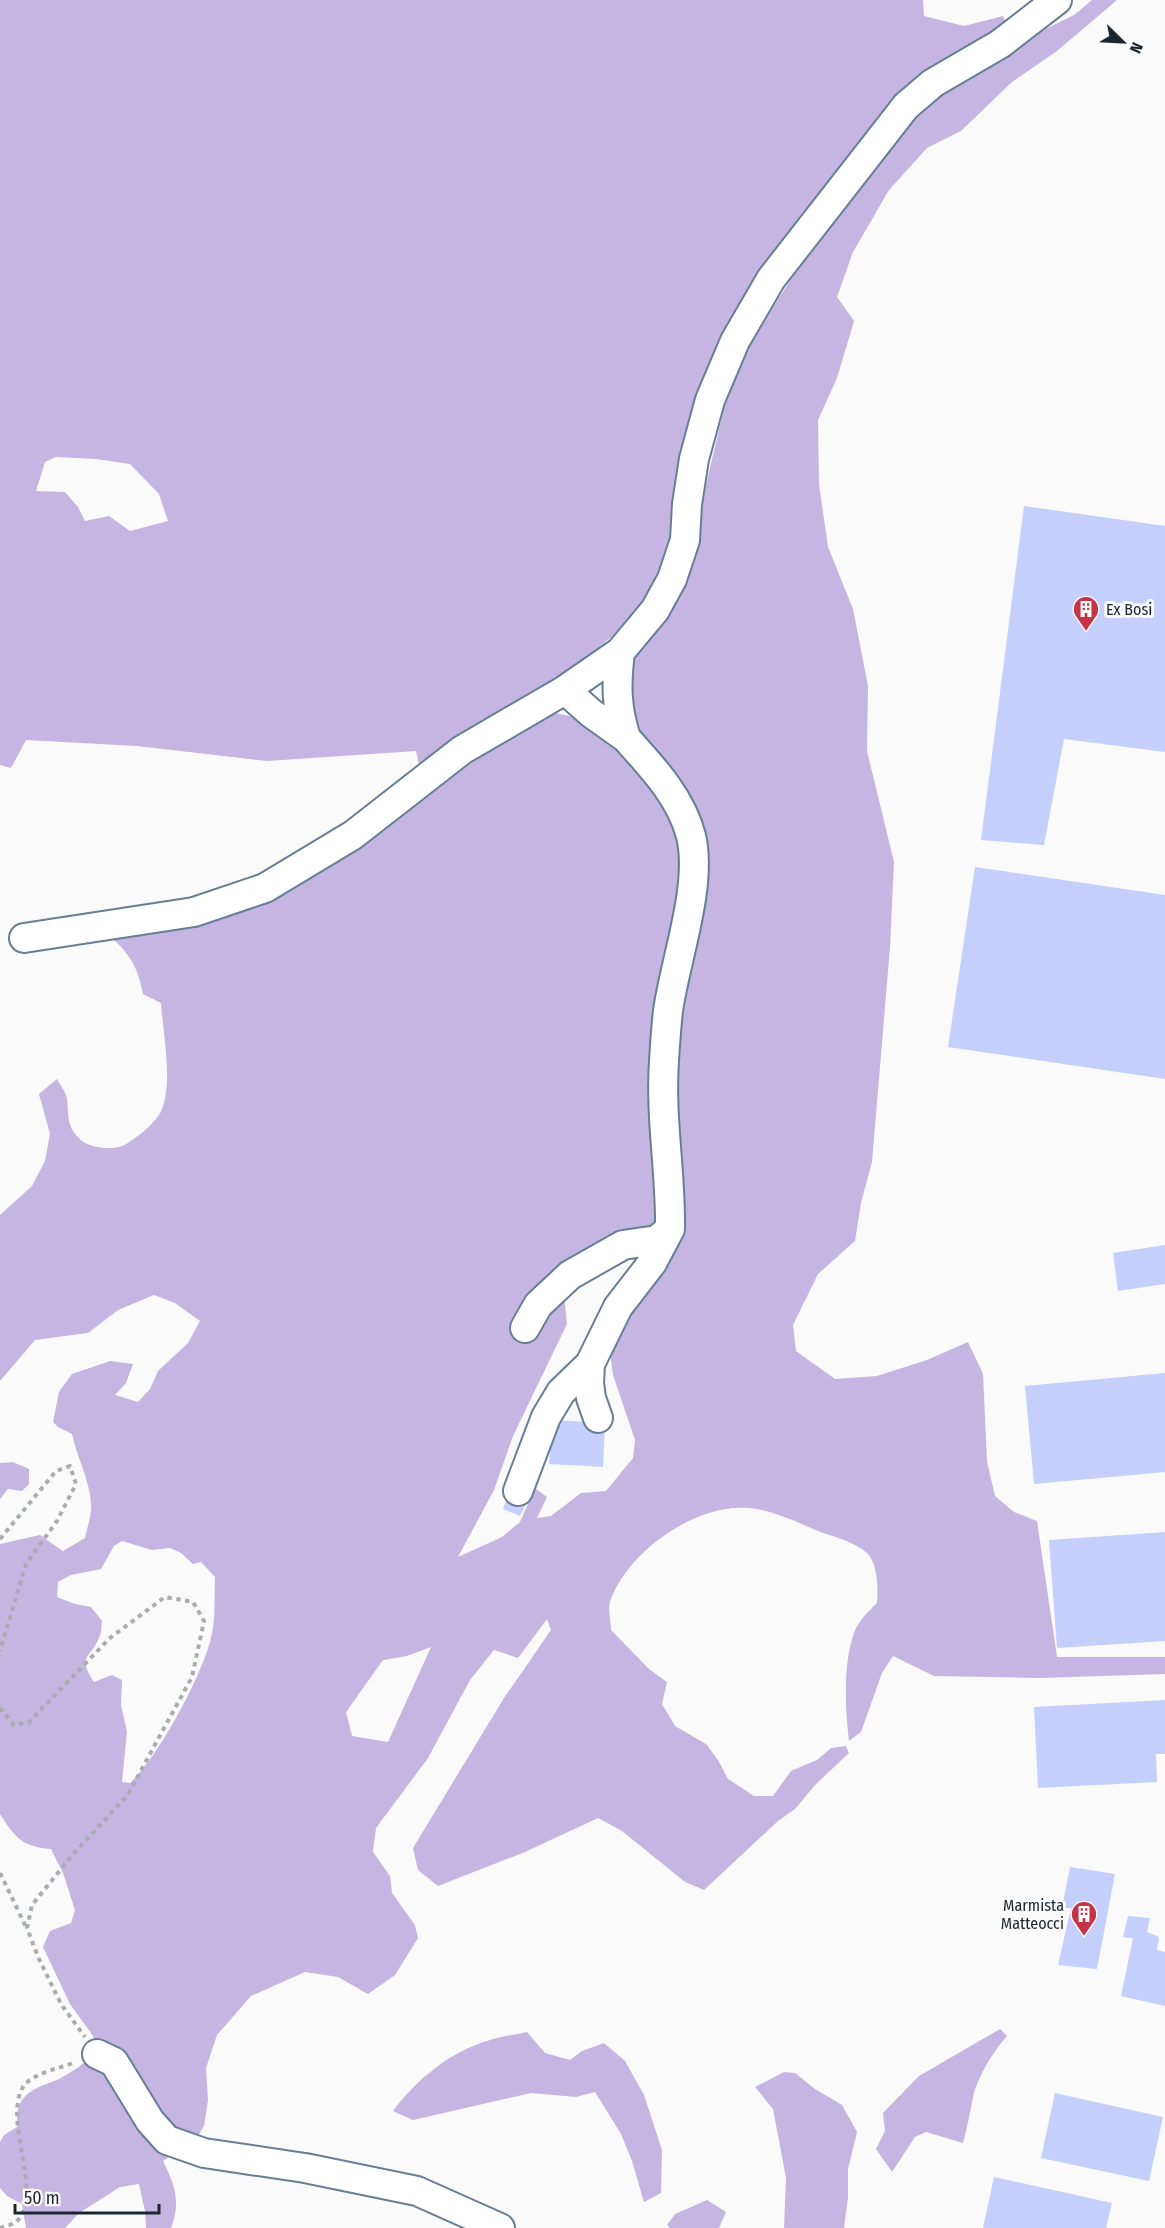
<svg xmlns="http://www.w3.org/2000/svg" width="1165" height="2228" font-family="'Fira Sans Condensed',sans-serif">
<rect width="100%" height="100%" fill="#fafafa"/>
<!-- forest -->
<path fill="#c4b5e2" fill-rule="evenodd" d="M0 0H923L924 16 964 26 1003 16 1007 26 945 65 721 364 666 571 642 612 582 661 517 701 420 769 416 751 267 761 137 746 26 740 11 768 0 765ZM56 457 96 459 130 464 159 494 168 521 130 531 109 516 85 521 78 507 65 492 36 491 45 462Z
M1092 0H1117L1057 51 1012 82 961 131 927 148 889 190 853 252 837 297 854 321 837 378 818 420 819 484 828 547 853 609 868 686 867 751 894 862 890 947 872 1162 861 1203 855 1241 818 1274 793 1325 796 1351 835 1379 877 1376 927 1360 968 1342 983 1374 987 1462 995 1496 1014 1512 1037 1521 1057 1657H1165V1674L1039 1678 934 1676 893 1656 882 1673 861 1732 849 1741C845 1708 843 1664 854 1633 859 1620 868 1612 877 1603 878 1590 878 1565 868 1554 856 1542 834 1537 818 1531 796 1522 772 1510 749 1508 696 1503 629 1551 611 1599 607 1607 611 1621 611 1630L649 1669 667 1682 662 1704 675 1726 706 1744 718 1760 728 1779 754 1796H773L791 1771 817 1760 831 1748 846 1746 849 1753 815 1785 795 1809 778 1821 704 1890 685 1882 622 1831 598 1818 525 1852 438 1886 418 1870 413 1848 504 1698 551 1630 547 1619 518 1658 494 1650 470 1680 428 1758 376 1828 373 1852 390 1876 392 1893 415 1925 418 1938 395 1975 368 1994 338 1977 305 1972 251 1996 217 2035 206 2068 208 2100 204 2126 196 2139 163 2161C175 2185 181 2202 171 2228H146L145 2211 139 2184 120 2187 79 2213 65 2228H26L22 2204 7 2196 0 2188V2142L4 2135 17 2127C17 2119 17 2111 20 2104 27 2089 45 2085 59 2079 73 2071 87 2063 96 2050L93 2036 70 2004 43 1947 50 1931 71 1923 75 1910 63 1873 51 1849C23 1847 15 1838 0 1814V1544L40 1535 63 1551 85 1538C87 1527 92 1515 91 1504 90 1481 77 1457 72 1434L58 1427 53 1422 59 1392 72 1374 110 1361 133 1364 126 1383 115 1395 138 1402 150 1389 158 1371 188 1343 200 1321 175 1303 154 1295 118 1310 88 1333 35 1340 0 1381V1215L32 1186 45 1161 50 1134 39 1094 57 1079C60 1085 66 1092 67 1099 69 1117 66 1127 82 1141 90 1148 113 1150 122 1146 134 1141 158 1121 162 1109 173 1082 163 1032 161 1003L143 994C139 972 132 956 114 940L207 915 480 744 550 712 589 720 626 695 633 662 645 641 699 515 727 395 752 339 812 247 896 136 933 98 1019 42 1074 15ZM660 1224 608 1339 613 1375 635 1440 633 1458 606 1491 581 1493 551 1516 537 1518 547 1497 535 1488 520 1522 502 1537 458 1557 494 1490 513 1436 567 1324 564 1295 627 1233ZM122 1541 152 1550 170 1548 181 1553 193 1564 201 1562 215 1577C214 1596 216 1619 211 1638 202 1676 158 1757 130 1783L122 1782 127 1732 121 1705 122 1680 112 1675 94 1682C75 1654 93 1658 100 1635 102 1631 101 1625 102 1621L91 1607 75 1604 57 1597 58 1582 71 1575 101 1569 114 1546ZM431 1647 388 1742 352 1736 346 1712 383 1660 407 1656Z
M13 1462 29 1469V1484L22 1491 8 1489 0 1499V1463Z
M1000 2029 1007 2036C993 2052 978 2076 973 2097 970 2113 967 2128 963 2143L926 2132 915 2137 892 2172 876 2149 885 2131 883 2113 919 2076Z
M527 2032 545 2053 570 2060 582 2051 604 2043 625 2061 644 2095 662 2150 661 2193 644 2202 632 2161 621 2134 595 2092 576 2097 531 2093 413 2120 393 2111C417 2079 451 2051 490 2040 502 2036 515 2035 527 2032Z
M784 2072 795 2073 815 2089 842 2105 857 2132 848 2169V2197L844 2228H784L786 2178 773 2109 755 2087Z
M707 2200 726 2212 719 2228H670L667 2225 675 2214Z"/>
<!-- building -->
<path fill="#c4cffc" d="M1024 506 1165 526V752L1064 739 1044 845 981 840Z
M975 867 1165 895V1079L948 1047Z
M1165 1245V1284L1118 1291 1113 1253Z
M1165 1373V1472L1034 1484 1025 1386Z
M552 1420 605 1423 603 1467 549 1464Z
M508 1496 526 1504 520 1516 503 1509Z
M1165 1532V1641L1057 1648 1049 1540Z
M1165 1700V1754H1156L1157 1782 1038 1788 1034 1707Z
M1070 1867 1115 1874 1097 1969 1058 1965 1071 1908H1062Z
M1128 1916 1150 1918 1147 1932 1159 1937 1157 1950 1165 1952V2006L1121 1996 1133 1938 1123 1937Z
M1055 2093 1163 2117 1149 2181 1041 2158Z
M994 2177 1112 2203 1106 2228H983Z"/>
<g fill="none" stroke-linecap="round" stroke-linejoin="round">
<!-- minor casing -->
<g stroke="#677e96" stroke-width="32">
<path id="minor" d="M565 690 591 713 626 738C616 706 616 685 620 652
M24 938 194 912 265 888 353 835 462 750 565 690 620 652 655 610 672 579 685 540 687 504 694 459 710 400 735 341 771 279 906 106 933 83 1000 44 1057 0
M525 1328 538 1305 570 1275 623 1245 657 1240 670 1229C671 1173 660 1118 664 1061 665 1045 666 1028 668 1011 675 960 703 886 691 836 681 797 652 767 626 738
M598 1418 591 1398 589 1383 590 1364 618 1307 652 1263 670 1229
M518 1491 546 1417 561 1392 590 1364
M97 2054 114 2062 150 2121 167 2140 204 2153 305 2168 417 2191 500 2228"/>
</g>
<!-- path -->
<path stroke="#a9adb0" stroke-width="4" stroke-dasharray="4.5 4.5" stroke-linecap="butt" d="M0 1539 56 1471 70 1466 76 1484 57 1521 26 1564 0 1651
M0 1708 14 1725 29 1722 110 1638 165 1597 193 1602 204 1621 192 1677 127 1796 74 1853 32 1905 27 1928 38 1957 61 2004 85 2037
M0 1873 26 1927
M0 2228C5 2226 13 2225 17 2221 45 2193 0 2117 25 2084 38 2072 60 2068 76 2062"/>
<!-- minor -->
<use href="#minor" stroke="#fff" stroke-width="28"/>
</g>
<!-- icons -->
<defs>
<g id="building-pin" transform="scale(1.35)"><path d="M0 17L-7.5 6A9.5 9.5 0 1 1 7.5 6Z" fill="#c43346" stroke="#fafafa"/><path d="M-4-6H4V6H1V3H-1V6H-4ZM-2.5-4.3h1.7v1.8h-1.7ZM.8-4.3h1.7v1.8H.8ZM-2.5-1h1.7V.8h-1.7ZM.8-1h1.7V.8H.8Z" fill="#fff"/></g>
</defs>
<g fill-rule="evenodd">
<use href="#building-pin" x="1086" y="609"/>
<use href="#building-pin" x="1084" y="1914"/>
</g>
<g text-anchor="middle" stroke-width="6" stroke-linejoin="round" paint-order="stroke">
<!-- poi labels -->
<g font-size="16" fill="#1c262f" stroke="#fafafa" text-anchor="start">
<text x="1106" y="615">Ex Bosi</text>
<text x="1064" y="1911" text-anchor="end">Marmista<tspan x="1064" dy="18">Matteocci</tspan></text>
</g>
</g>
<!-- north arrow -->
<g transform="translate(1123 42) rotate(114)" stroke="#fafafa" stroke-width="4.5" paint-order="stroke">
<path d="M0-4.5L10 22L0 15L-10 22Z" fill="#1c262f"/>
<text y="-9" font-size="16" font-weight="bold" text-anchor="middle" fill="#1c262f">N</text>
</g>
<!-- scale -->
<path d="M15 2204v9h144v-9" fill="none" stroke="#1c262f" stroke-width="3"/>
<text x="24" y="2204" font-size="18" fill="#1c262f" stroke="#fafafa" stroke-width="4.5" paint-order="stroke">50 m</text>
</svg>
